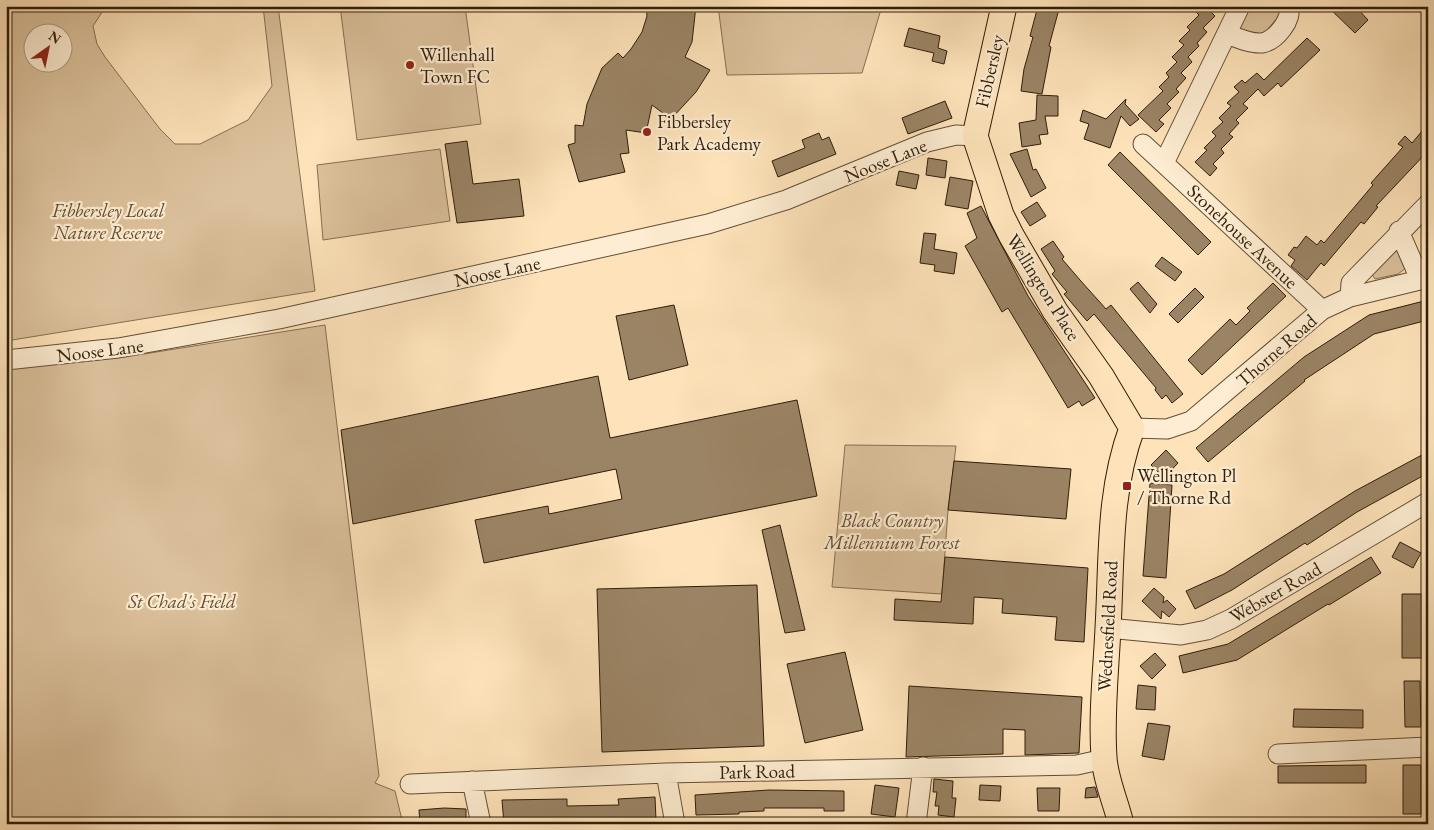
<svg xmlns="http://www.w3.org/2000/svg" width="1434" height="830" font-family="'EB Garamond',serif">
<rect width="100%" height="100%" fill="#fee3ba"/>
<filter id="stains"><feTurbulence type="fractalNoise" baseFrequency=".004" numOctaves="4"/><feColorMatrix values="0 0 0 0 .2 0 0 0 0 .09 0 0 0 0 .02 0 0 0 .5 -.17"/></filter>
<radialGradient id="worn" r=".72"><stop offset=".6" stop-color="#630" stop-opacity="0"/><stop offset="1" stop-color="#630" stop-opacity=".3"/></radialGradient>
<!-- green -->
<path fill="#dbc19c" stroke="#856f52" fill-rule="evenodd" d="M6 6H106L93 26 97 44 105 57 160 129 175 144H200L248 120 272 86 263 6H278L315 291 6 341ZM32 32H62V62H32Z
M340 6H465L481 124 357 140Z
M718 6H882L862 73 727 75Z
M1246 6H1280L1282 9 1277 18 1263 35 1249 36 1240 28Z
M440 149 450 221 323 240 317 165Z
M1396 249 1406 268 1398 274 1375 279 1371 273Z
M325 325 379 776 375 783 395 791 403 824H6V369L125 357Z
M845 445 956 446 948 510 942 594 832 587Z"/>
<!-- building -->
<path fill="#9b8465" stroke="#2f1d08" d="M696 6 692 42 685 57 710 70 696 92 671 119 652 105 646 133 626 130 629 153 620 154 625 172 579 182 568 145 575 143V125L583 126 587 104 602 68 618 53 623 58 631 49 642 32 647 16 646 7Z
M1038 6 1059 9 1049 46 1051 47 1042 94 1021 91 1024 69 1033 37 1030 36Z
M1190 6H1215L1210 11 1215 16 1203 28 1207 32 1197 43 1199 46 1188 57 1192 62 1181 73 1186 78 1176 89 1179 92 1167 104 1171 108 1159 120 1164 124 1156 132 1138 115 1163 91 1159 87 1169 77 1166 73 1177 62 1172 57 1184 45 1179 41 1190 30 1187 27 1199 15Z
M1327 6H1355L1368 20 1355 33Z
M909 28 940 36 938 48 947 51 944 64 932 61 934 53 904 46Z
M1307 38 1320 50 1281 87 1278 83 1264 96 1258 89 1243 104 1248 108 1236 120 1239 123 1229 134 1233 137 1221 149 1224 153 1213 164 1217 168 1210 176 1195 162 1207 150 1204 148 1216 136 1212 132 1223 122 1219 118 1231 106 1227 103 1239 92 1234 87 1242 80 1245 83 1257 73 1264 80Z
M1037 95 1058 96V116H1045L1048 134 1039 135 1041 144 1022 147 1019 123 1036 120Z
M1126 99 1125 104 1139 119 1130 126 1121 116 1110 148 1084 139 1089 124 1080 121 1083 110 1106 119Z
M945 101 952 118 908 134 902 118Z
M1428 124V151L1376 206 1378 207 1364 224 1361 222 1324 266 1321 263 1307 280 1291 266 1295 260 1288 255 1294 247 1297 248 1306 236 1317 245 1321 240 1324 243 1373 185 1371 183 1403 147 1398 144 1405 136 1412 143Z
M819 133 822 140 829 137 836 154 778 177 772 161 805 148 802 140Z
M467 141 473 184 519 179 524 216 457 223 445 144Z
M1027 149 1033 170 1036 169 1046 188 1031 197 1010 154Z
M1120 152 1211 242 1198 255 1108 165Z
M928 158 947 161 945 178 926 175Z
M899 171 919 175 916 189 896 185Z
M950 177 973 181 968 209 945 205Z
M1037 202 1046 216 1030 226 1021 212Z
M981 206 1028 296 1095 398 1082 406 1079 401 1068 408 1008 308 1002 312 965 246 977 238 967 213Z
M924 233 936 234 934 249 957 253 954 274 934 271 935 265 920 263Z
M1053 241 1064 257 1062 259 1080 280 1106 309 1111 305 1183 394 1172 403 1166 395 1162 399 1155 390 1156 388 1094 314 1087 321 1064 294 1067 292 1052 274 1055 271 1041 249Z
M1162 257 1182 272 1175 281 1155 266Z
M1138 282 1157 304 1150 313 1130 289Z
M1273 283 1286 296 1202 375 1188 360 1230 319 1236 325 1250 311 1247 308Z
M1195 288 1204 297 1178 323 1169 314Z
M1428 300V320L1374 334 1304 380 1305 381 1208 462 1196 448 1304 357 1369 315Z
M674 305 688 365 629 380 616 316Z
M598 376 610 438 797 400 817 496 484 563 475 520 548 506 549 514 622 499 616 469 353 524 341 430Z
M1166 450 1178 463 1164 478 1151 465Z
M1428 454V473L1357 512 1307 545 1305 543 1232 590 1195 609 1186 591 1224 574 1355 491 1420 456Z
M954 461 1071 469 1066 519 948 510Z
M1150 483 1172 485 1166 578 1143 576Z
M780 525 805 630 785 633 762 530Z
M1400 542 1421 553 1413 568 1392 557Z
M945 557 1088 568 1084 642 1055 640 1057 617 1002 613 1003 599 974 597 973 624 894 620 895 599 941 602Z
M1371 557 1381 573 1329 605 1328 604 1237 660 1183 673 1179 656 1228 644Z
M757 585 764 746 602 752 597 589Z
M1154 588 1164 597 1163 603 1167 600 1176 609 1169 617 1162 611 1161 619 1142 601Z
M1402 594H1422V658H1402Z
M845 652 863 730 805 743 787 664Z
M1155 653 1166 665 1152 679 1140 666Z
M1404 681H1420L1421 727H1405Z
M1138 685 1156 687 1155 710 1136 709Z
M909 686 1082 697 1079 753 1025 755V730L1003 729V754L906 757Z
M1294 709 1363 710V728L1293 727Z
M1148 723 1170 726 1164 760 1142 756Z
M1366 765V783H1278V766Z
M1403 765H1421V814H1403Z
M934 779 953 781 952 798H956L954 817 938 815 939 806H935L937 792H933Z
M875 785 899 788 895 817 871 814Z
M980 785 1001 786 1000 801 979 800Z
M1095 787 1098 797 1085 798 1086 788Z
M1037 788H1060L1059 811H1038Z
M769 790 844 791V811H824V808H764V811L739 812V814L696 815 695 795Z
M655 797 656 820 614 824H572V821L504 824 502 800 567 799V806L619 805 618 799Z
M444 808 466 809V824H420L419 810Z"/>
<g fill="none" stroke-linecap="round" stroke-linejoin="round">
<!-- minor casing -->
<g stroke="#634e34" stroke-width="21">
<path id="minor" d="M1227 34C1237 38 1251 44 1262 43 1275 41 1294 19 1288 6
M1143 144 1322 310
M1164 163 1240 6
M1399 231 1420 279
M1350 297 1351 283 1428 204
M6 360 118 348 279 319 708 224 786 200 927 142 956 135 975 136
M1132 428 1167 429 1191 421 1322 310 1350 297 1428 278
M1108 628 1181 635 1207 630 1231 619 1428 502
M1278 754 1428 747
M666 773 675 824
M472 781 481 824
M410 784 666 773 1077 765 1104 759
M916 824 923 767"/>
</g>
<!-- major casing -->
<g stroke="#2f1d08" stroke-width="27">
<path id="major" d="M1004 6 975 136 1001 215 1011 235 1055 311 1101 376 1132 428C1108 493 1112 560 1108 628 1106 671 1101 714 1104 757 1105 779 1116 802 1121 824"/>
</g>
<!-- minor -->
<use href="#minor" stroke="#feedd2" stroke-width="19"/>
<!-- major -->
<use href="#major" stroke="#fee3ba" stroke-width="25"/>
</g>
<!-- markers -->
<g fill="#8f2418" stroke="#feedd2" stroke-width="2">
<circle cx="410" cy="65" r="5"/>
<circle cx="647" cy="132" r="5"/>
<rect x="1122" y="481" width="10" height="10" rx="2.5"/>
</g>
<g text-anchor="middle" stroke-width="4.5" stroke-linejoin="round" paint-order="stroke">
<!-- poi labels -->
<g font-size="19" fill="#2f1d08" stroke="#feedd2" text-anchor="start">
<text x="420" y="61">Willenhall<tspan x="420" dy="22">Town FC</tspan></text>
<text x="657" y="128">Fibbersley<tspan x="657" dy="22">Park Academy</tspan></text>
<text x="1137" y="482">Wellington Pl<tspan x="1137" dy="22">/ Thorne Rd</tspan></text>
</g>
<!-- street labels -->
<g font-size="19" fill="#2f1d08" stroke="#feedd2">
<text transform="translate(989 71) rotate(-77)" y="7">Fibbersley</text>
<text transform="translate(885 160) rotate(-22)" y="7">Noose Lane</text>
<text transform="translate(1243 236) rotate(43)" y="7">Stonehouse Avenue</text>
<text transform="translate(497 271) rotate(-12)" y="7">Noose Lane</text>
<text transform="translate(1044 287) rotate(58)" y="7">Wellington Place</text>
<text transform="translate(100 350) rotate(-7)" y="7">Noose Lane</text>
<text transform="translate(1276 350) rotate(-41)" y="7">Thorne Road</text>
<text transform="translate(1275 592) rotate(-30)" y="7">Webster Road</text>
<text transform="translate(1107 626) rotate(-87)" y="7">Wednesfield Road</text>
<text transform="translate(757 771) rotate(-1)" y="7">Park Road</text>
</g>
<!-- park labels -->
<g font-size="19" font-style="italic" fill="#634e34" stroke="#feedd2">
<text x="108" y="217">Fibbersley Local<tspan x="108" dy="22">Nature Reserve</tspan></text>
<text x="892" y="527">Black Country<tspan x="892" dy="22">Millennium Forest</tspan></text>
<text x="182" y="608">St Chad's Field</text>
</g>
</g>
<!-- margin -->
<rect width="1434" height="830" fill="none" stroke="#fee3ba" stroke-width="25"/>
<rect x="8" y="8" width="1419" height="815" fill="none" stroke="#2f1d08" stroke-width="2.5"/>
<rect x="12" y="12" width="1409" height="805" fill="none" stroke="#2f1d08"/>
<!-- north arrow -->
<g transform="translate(48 48) rotate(33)"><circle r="24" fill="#feedd2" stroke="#ab9a81"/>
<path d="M0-4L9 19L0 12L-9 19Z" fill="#8f2418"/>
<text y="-8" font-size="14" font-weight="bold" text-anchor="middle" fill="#2f1d08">N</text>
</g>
<rect width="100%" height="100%" filter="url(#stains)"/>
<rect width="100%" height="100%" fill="url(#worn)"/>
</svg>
